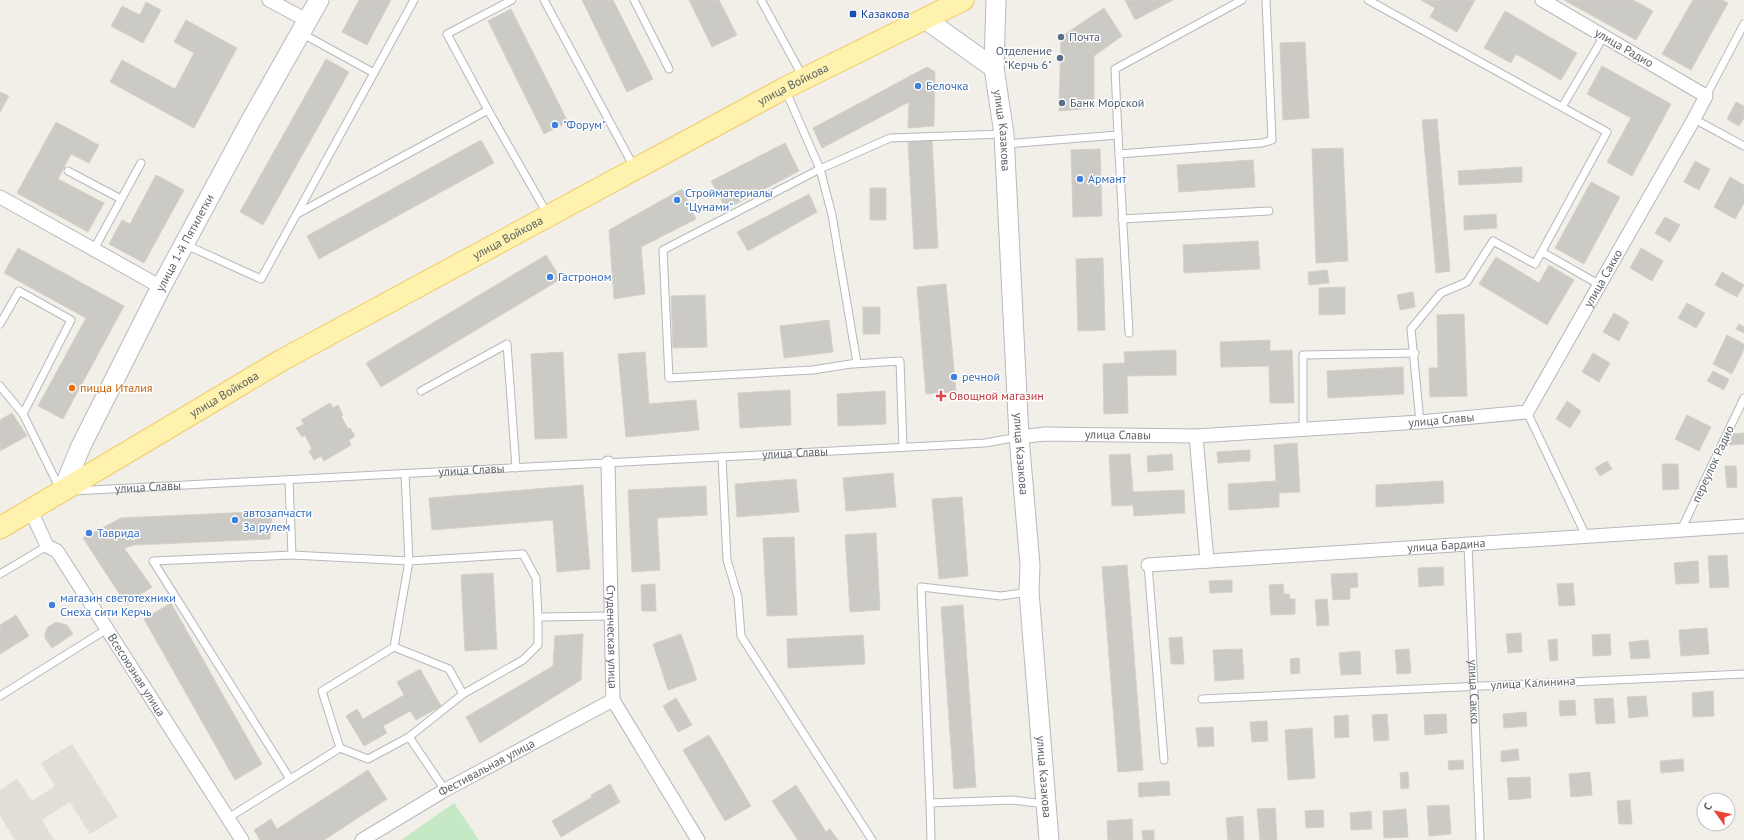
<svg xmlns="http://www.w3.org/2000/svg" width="1744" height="840" font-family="'PT Sans',sans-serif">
<rect width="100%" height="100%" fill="#f1efe8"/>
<!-- education -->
<path fill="#e1ded6" d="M72 744 118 817 90 834 70 802 42 820 54 840H15L0 816V790L17 779 32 801 55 786 41 763Z"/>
<!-- green -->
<path fill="#c5e8c5" d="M454 803 479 840H401Z"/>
<!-- building -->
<path fill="#cccac5" stroke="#d6d1c6" d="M359 0H391L367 45 342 32Z
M582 0H613L653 79 627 92Z
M689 0H719L737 35 712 47Z
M1125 0H1173L1135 20Z
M1421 0H1475L1457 32 1430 17 1435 8Z
M1564 0H1633L1653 11 1636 40Z
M1693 0H1722L1728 3 1691 70 1662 54Z
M146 2 161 10 143 43 111 26 122 6 140 15Z
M1104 8 1122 36 1094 56V108L1059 111 1061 37Z
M511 9 568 122 544 134 488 21Z
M1505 11 1577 53 1561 80 1516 54 1511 63 1484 48Z
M186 20 237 48 194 128 110 82 122 60 175 89 194 53 174 42Z
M1305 42 1309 118 1283 120 1280 43Z
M326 59 349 72 263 225 240 212Z
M1602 66 1671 104 1632 176 1607 162 1631 118 1587 94Z
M927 67 935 72 934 126 908 128 909 102 822 148 813 128Z
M0 92 9 96 0 112Z
M1736 102 1744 106V118L1739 126 1727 119Z
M1437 119 1450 271 1436 273 1422 120Z
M56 122 99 145 89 163 71 154 58 179 104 203 88 232 17 193Z
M481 140 494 163 319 259 307 236Z
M932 140 938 248 914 249 908 142Z
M785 143 799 171 726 209 711 181Z
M1343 148 1348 261 1316 263 1312 149Z
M1100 149 1102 216 1073 217 1071 150Z
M1253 160 1255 187 1179 192 1177 165Z
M1695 161 1710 169 1699 190 1684 182Z
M1522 167V182L1459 185 1458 171Z
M156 175 184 190 144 263 109 244 122 220 130 224Z
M1730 177 1744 185V203L1735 219 1714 207Z
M1591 182 1620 197 1584 264 1555 248Z
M870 188H886V220H870Z
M682 189 696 219 641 247 645 294 614 299 609 230Z
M809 194 817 212 748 251 737 232Z
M1496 214 1497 228 1464 230V216Z
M1665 217 1680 225 1670 242 1655 233Z
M1258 241 1260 269 1184 273 1183 245Z
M18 248 124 306 63 419 38 406 86 318 4 273Z
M1641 248 1663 261 1652 281 1630 268Z
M546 255 561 279 381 387 366 363Z
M1496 257 1539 283 1549 265 1574 280 1547 325 1479 284Z
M1103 258 1105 330 1078 331 1076 259Z
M1327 270 1329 283 1309 285 1308 272Z
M1722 272 1744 285 1737 297 1715 285Z
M946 284 956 392 926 394 917 287Z
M1345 287V314L1319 315V288Z
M1413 292 1415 307 1400 310 1397 295Z
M705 295 707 347 673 348 671 296Z
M1687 303 1705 313 1696 328 1678 318Z
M863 307H880V334H863Z
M1614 313 1629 322 1619 341 1603 332Z
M1464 314 1467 396 1430 397 1429 368H1438L1437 315Z
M829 320 833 352 784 358 780 326Z
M1739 324 1744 327V333L1736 329Z
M1727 335 1744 344V349L1732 374 1713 364Z
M1270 340V351L1292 350 1294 403H1270L1269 366 1221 367 1220 342Z
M1176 350V375L1127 376 1128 413 1104 414 1103 364 1125 363 1124 352Z
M563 352 567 438 535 439 531 354Z
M645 352 649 404 696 400 699 430 626 437 618 354Z
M1593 353 1610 363 1599 382 1582 372Z
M1403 367 1404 394 1328 398 1327 371Z
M1713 371 1729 379 1724 390 1707 381Z
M790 390 791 425 740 428 738 393Z
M885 391 886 424 838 426 837 394Z
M1567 401 1581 411 1570 428 1556 419Z
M330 403 333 408 338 405 343 415 341 416 348 429 350 428 355 436 349 440 351 445 324 461 321 456 314 460 309 451 312 449 305 435 302 437 296 428 304 424 301 420Z
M12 413 27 436 0 451V420Z
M1687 415 1711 427 1699 451 1675 439Z
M1744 433V444L1729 445 1728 434Z
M1297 443 1300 492 1279 493V507L1229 510 1228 484 1276 481 1274 445Z
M1250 450V461L1218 463 1217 452Z
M1130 454 1133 492 1184 490 1185 513 1134 516 1133 505 1112 506 1109 455Z
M1172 454 1173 470 1148 472 1147 456Z
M1607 461 1612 469 1600 476 1595 468Z
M1662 464H1678L1679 489 1663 490Z
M1725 466H1736L1737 487 1727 488Z
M893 473 896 507 846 511 843 478Z
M796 479 799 512 737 517 735 484Z
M1443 481 1444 503 1376 507V485Z
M583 485 590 569 557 572 553 520 432 530 429 498Z
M706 486 707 515 657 518 660 570 632 572 628 490Z
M962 497 968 576 939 579 932 499Z
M272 511 270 539 135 545 124 548 152 587 126 604 83 538 121 518Z
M876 533 880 610 850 612 845 535Z
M794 537 797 615 767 616 763 538Z
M1727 555 1729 587 1710 588 1708 556Z
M1698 561 1699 583 1676 584 1674 563Z
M1127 565 1143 770 1118 772 1102 567Z
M1443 567 1444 585 1419 587 1418 568Z
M493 573 497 649 465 651 461 575Z
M1357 573 1358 587 1350 588V599L1333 600 1331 574Z
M1232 580V592L1210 593 1209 581Z
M1573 583 1575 605 1559 606 1557 584Z
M655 584 656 611H642L641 585Z
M1283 584 1284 594H1289L1290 599H1295V614L1271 615 1269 585Z
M1327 599 1329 625 1317 626 1315 600Z
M171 603 262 764 235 780 144 619Z
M963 605 976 787 954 789 941 607Z
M16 615 29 636 0 654V625Z
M56 622 67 625 73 634 52 648 45 638V633L48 627Z
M1707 628 1709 654 1681 656 1679 630Z
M1521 633 1522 652 1508 653 1506 634Z
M583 634 581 680 480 743 466 717 553 666 555 636Z
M681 634 697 680 668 690 653 644Z
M1610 634 1611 655 1593 656 1592 635Z
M863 635 865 664 788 668 787 639Z
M1182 637 1184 664H1171L1169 638Z
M1557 639 1558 660 1550 661 1548 640Z
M1648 640 1650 658 1631 659 1629 642Z
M1242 649 1244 679 1215 681 1213 650Z
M1409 649 1411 673 1397 674 1395 650Z
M1360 651 1361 674 1341 675 1339 653Z
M1299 658 1300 673 1291 674 1290 659Z
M420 669 441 706 416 720 410 711 383 726 387 733 364 746 346 716 357 709 363 719 404 695 397 682Z
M1713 691 1714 716 1693 717 1692 693Z
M1646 696 1648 716 1629 718 1627 697Z
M676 698 692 725 678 732 663 706Z
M1613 698 1615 723 1596 724 1594 699Z
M1575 700 1576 715 1560 716 1559 701Z
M1526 712 1527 726 1504 728 1503 714Z
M1387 714 1389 740 1374 741 1372 715Z
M1446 714 1447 733 1425 735 1424 715Z
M1348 715 1349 737 1335 738 1334 716Z
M1267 721 1268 741 1252 742 1250 722Z
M1213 727 1214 746 1198 747 1196 728Z
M1312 728 1315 778 1288 780 1285 730Z
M709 735 751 806 725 821 683 750Z
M1518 749 1519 760 1501 762V751Z
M1683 759 1684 771 1661 773 1660 761Z
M1463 760 1464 769 1449 770 1448 761Z
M368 770 387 799 324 840H260L254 830 271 819 277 829Z
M1408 772 1409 788 1401 789 1400 773Z
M1590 772 1592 795 1571 797 1569 774Z
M1530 777 1531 798 1509 800 1507 778Z
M1169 781 1170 795 1139 797 1138 783Z
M610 784 620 802 561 837 552 821 592 797 591 795Z
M796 785 826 832 830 829 838 840H798L772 801Z
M1630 800 1632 824H1619L1617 801Z
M1449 805 1451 834 1429 836 1427 806Z
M1275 808 1277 840H1260L1257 809Z
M1406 809 1408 837 1384 838 1383 811Z
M1323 810 1324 827 1306 828 1305 811Z
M1371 811 1372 829 1351 830 1350 813Z
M1243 816 1244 840H1228L1226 818Z
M1132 819 1133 840H1108L1107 821Z
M1154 830V840H1143L1142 831Z"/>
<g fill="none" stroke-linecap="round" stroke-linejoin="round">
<!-- lane casing -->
<g stroke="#b5b8bc" stroke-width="9">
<g id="lane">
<path d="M544 0 634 167"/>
<path d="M634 0 669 69"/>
<path d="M761 0 803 77"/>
<path d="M1368 0 1607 132 1535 264 1493 241 1467 282 1441 293 1411 329 1420 422"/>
<path d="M301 33 374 73"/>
<path d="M785 89 820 169 832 215 857 363 813 370 669 378 663 250 820 169 890 138 1004 134"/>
<path d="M1706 96 1744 24"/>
<path d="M1562 107 1604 36"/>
<path d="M488 110 447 34 512 0"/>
<path d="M1694 119 1744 146"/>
<path d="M1118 135 1129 333"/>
<path d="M1005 144 1118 135 1115 69 1242 0"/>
<path d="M1119 154 1262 143 1272 140 1266 0"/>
<path d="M68 171 121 199"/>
<path d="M297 214 488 110 548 215"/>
<path d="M1122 219 1269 211"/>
<path d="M184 244 261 279 414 0"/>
<path d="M94 249 141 163"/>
<path d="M1542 252 1600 285"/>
<path d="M0 324 19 291 71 320 23 414 0 386"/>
<path d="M853 364 900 361 903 447"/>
<path d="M421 391 507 344 516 468"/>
<path d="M1527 412 1586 536"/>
<path d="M23 414 60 489"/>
<path d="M1303 430V355L1415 353"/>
<path d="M722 457 727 560 738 597 741 636 872 840"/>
<path d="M289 480 292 555 409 561 523 554 536 578 538 617"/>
<path id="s1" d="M73 491 985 443 1019 437"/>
<path d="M1681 530 1744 398"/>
<path id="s2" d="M1468 544 1480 840"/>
<path d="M1148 565 1164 760"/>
<path d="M0 574 47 546"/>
<path d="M394 647 449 669 463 694 409 737"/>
<path d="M463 694 523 660 538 645V617L612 616"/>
<path d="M0 696 107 629"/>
<path d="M1202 699 1744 674"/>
<path d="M340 748 322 691 394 647 409 561 405 474"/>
<path d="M290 779 153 561 292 555"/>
<path d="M930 803 921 587 1001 596 1028 592"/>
<path d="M228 818 340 748 368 759 409 737 445 790"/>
<path d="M931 840 930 803 1012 800 1045 804"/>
</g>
</g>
<!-- street casing -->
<g stroke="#b5b8bc" stroke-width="15">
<g id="street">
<path d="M269 0 308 21"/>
<path d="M0 197 161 287"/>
<path d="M1196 436 1207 561"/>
<path id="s3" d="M1019 437 1045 434 1196 436 1420 422 1527 412 1694 119 1706 96 1542 0"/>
<path id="s4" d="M608 463 613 700 698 840"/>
<path id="s5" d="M31 511 47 546 57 551 242 840"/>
<path id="s6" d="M1148 565 1744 526"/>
<path id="s7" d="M362 840 445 790 613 700"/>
</g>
</g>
<!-- secondary casing -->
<g stroke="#b6babf" stroke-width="21">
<g id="secondary">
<path id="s8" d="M996 0 994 68 1004 134 1019 437 1030 565 1029 592 1049 840"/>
<path d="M925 19 994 68"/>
<path id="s9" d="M62 492 81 446 161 287 250 122 319 0"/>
</g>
</g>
<!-- primary casing -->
<g stroke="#f2c960" stroke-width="23">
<g id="primary">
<path id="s10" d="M0 528 282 360 785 88 963 0"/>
</g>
</g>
<!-- lane -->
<use href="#lane" stroke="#fff" stroke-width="7"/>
<!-- street -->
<use href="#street" stroke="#fff" stroke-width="13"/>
<!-- secondary -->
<use href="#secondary" stroke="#fff" stroke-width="19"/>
<!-- primary -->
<use href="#primary" stroke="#fff2af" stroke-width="21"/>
</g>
<!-- markers -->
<rect fill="#1a4fb4" stroke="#fff" stroke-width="1.5" x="849" y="10" width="8" height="8" rx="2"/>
<g fill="#5c6f8a" stroke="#fff" stroke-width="1.5">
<circle cx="1061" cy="37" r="4"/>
<circle cx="1060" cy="58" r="4"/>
<circle cx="1062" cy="103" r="4"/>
</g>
<g fill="#3f7fe0" stroke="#fff" stroke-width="1.5">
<circle cx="918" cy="86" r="4"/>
<circle cx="555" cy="125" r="4"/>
<circle cx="1080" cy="179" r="4"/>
<circle cx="677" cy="200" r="4"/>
<circle cx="550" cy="277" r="4"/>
<circle cx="954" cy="377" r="4"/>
<circle cx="235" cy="520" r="4"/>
<circle cx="89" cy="533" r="4"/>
<circle cx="52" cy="605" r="4"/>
</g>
<circle fill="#e8710a" stroke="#fff" stroke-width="1.5" cx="72" cy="388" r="4"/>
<path fill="#e0444e" stroke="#fff" stroke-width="1.5" d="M939 390h4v4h4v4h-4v4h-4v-4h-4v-4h4z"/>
<g text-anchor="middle" stroke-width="3" stroke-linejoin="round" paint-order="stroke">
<!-- transit labels -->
<g font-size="12" fill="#164399" stroke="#fff" text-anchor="start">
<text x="861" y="18">Казакова</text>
</g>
<!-- service labels -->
<g font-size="12" fill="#4e5e75" stroke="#fff" text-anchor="start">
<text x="1069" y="41">Почта</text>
<text x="1052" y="55" text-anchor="end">Отделение<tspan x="1052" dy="14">"Керчь 6"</tspan></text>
<text x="1070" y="107">Банк Морской</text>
</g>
<!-- street labels -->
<g font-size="12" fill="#5f6368" stroke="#fff">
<text transform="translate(1624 48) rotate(30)" y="4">улица Радио</text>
<text dy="4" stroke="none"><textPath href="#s10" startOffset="909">улица Войкова</textPath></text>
<text dy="4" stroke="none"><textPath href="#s8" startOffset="131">улица Казакова</textPath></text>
<text dy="4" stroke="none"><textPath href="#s10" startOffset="585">улица Войкова</textPath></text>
<text dy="4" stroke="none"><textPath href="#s9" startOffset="278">улица 1-й Пятилетки</textPath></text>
<text dy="4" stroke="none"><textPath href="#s3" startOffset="663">улица Сакко</textPath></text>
<text dy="4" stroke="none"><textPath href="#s10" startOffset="261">улица Войкова</textPath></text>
<text dy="4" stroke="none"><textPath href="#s3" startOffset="423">улица Славы</textPath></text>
<text dy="4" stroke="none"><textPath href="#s3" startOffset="99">улица Славы</textPath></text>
<text dy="4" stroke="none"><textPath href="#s1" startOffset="723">улица Славы</textPath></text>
<text dy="4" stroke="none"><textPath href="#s8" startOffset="455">улица Казакова</textPath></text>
<text transform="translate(1713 464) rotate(-65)" y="4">переулок Радио</text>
<text dy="4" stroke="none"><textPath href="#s1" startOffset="399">улица Славы</textPath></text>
<text dy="4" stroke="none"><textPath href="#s1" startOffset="75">улица Славы</textPath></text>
<text dy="4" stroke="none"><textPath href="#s6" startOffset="299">улица Бардина</textPath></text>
<text dy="4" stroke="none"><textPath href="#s4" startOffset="174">Студенческая улица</textPath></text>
<text dy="4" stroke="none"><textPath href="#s5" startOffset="197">Всесоюзная улица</textPath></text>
<text transform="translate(1533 683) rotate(-3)" y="4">улица Калинина</text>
<text dy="4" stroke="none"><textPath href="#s2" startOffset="148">улица Сакко</textPath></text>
<text dy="4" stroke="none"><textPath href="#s7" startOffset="144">Фестивальная улица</textPath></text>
<text dy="4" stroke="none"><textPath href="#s8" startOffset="779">улица Казакова</textPath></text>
</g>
<!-- shop labels -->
<g font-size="12" fill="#366cbe" stroke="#fff" text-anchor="start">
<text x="926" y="90">Белочка</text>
<text x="563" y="129">"Форум"</text>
<text x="1088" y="183">Армант</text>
<text x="685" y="197">Стройматериалы<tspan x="685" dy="14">"Цунами"</tspan></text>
<text x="558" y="281">Гастроном</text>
<text x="962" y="381">речной</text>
<text x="243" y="517">автозапчасти<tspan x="243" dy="14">За рулем</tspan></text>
<text x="97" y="537">Таврида</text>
<text x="60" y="602">магазин светотехники<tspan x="60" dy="14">Снеха сити Керчь</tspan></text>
</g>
<!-- food labels -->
<g font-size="12" fill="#c56008" stroke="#fff" text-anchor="start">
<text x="80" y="392">пицца Италия</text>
</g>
<!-- health labels -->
<g font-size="12" fill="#be3a42" stroke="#fff" text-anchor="start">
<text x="949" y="400">Овощной магазин</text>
</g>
</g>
<!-- north arrow -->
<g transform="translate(1716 812) rotate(303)"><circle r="19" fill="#ffffff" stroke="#bfc1c3"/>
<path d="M0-3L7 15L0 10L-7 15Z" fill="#ea4335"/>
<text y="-6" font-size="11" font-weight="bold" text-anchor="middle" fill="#5f6368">С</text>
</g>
</svg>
